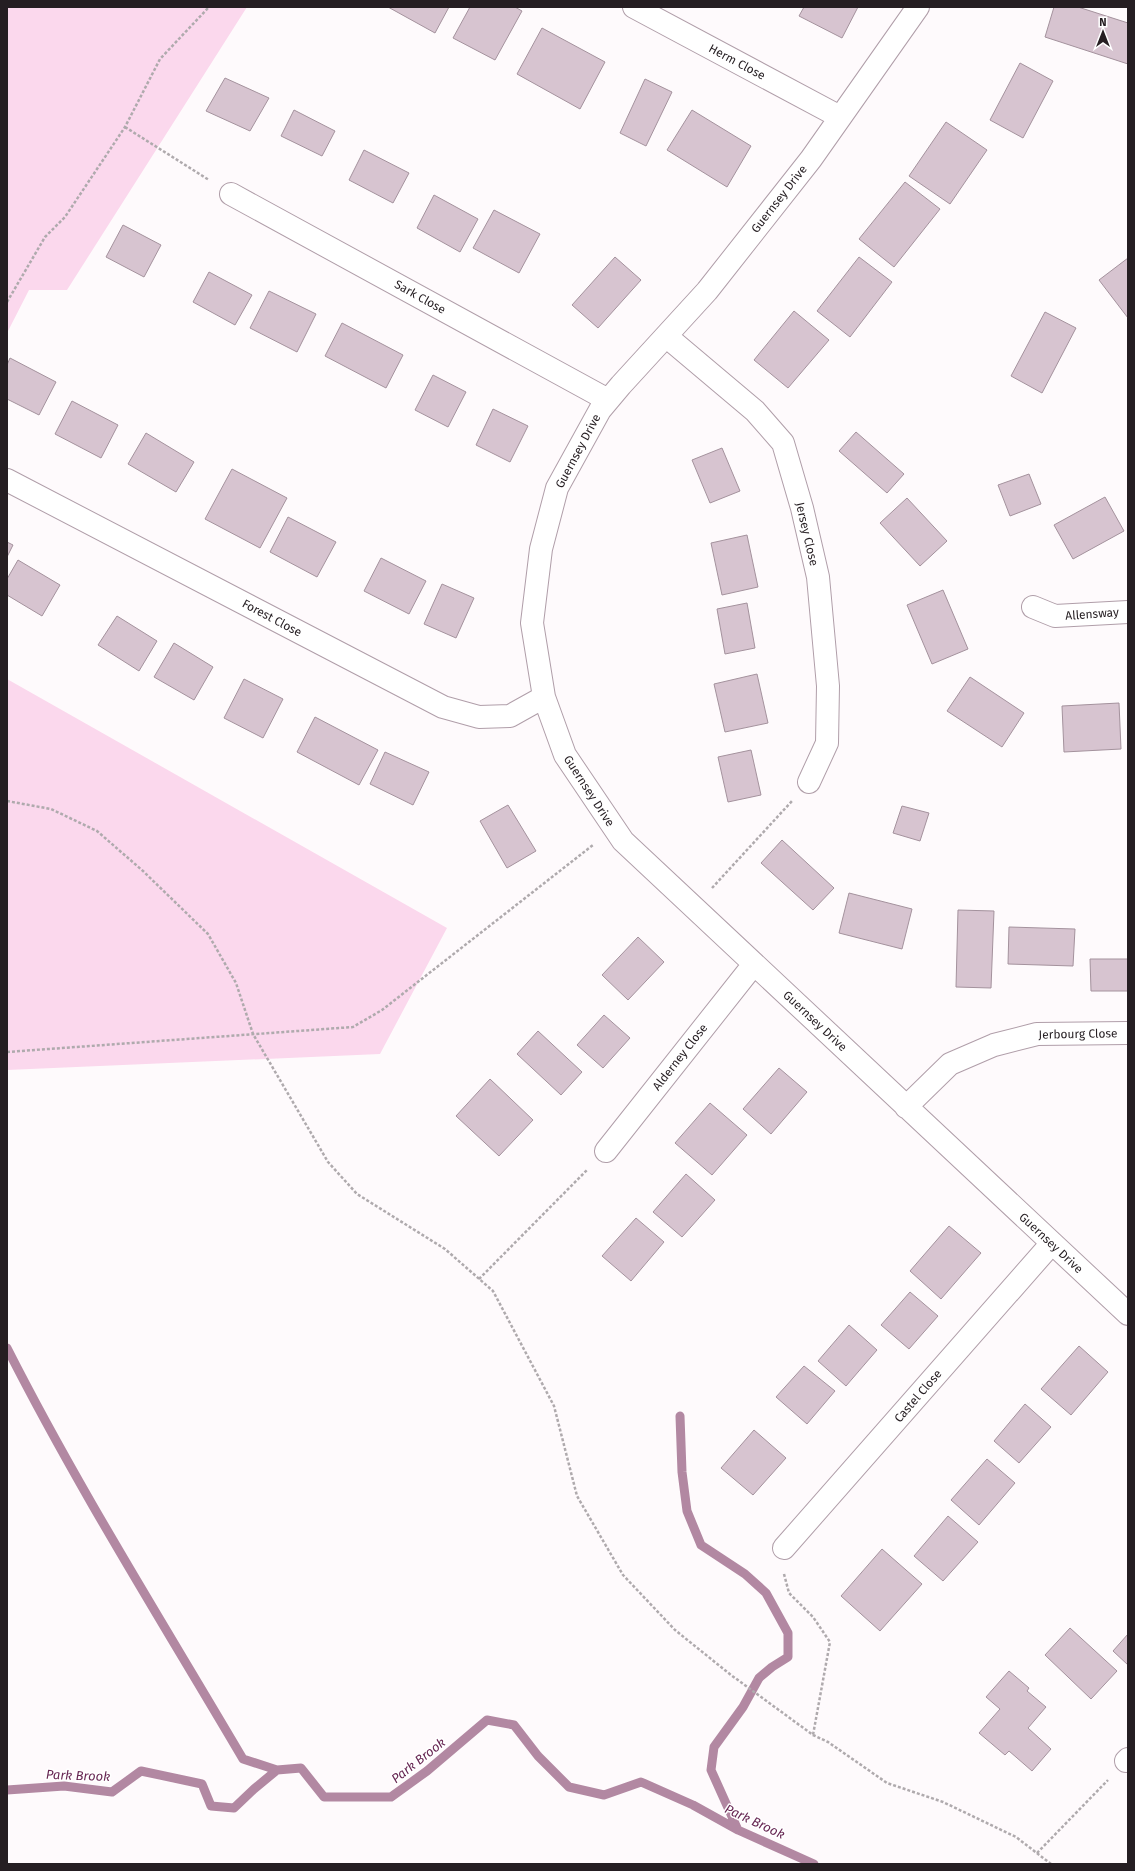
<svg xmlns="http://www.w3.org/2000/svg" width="1135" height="1871" font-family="'Fira Sans',sans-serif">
<rect width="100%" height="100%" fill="#fefafc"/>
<!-- green -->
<path fill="#fbd8ed" d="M7 7H247L67 290H29L7 333Z
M7 679 447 928 380 1054 7 1070Z"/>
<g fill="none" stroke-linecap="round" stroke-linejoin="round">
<!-- stream -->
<path stroke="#b288a2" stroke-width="9" d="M7 1348C78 1488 163 1623 243 1759L277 1770
M680 1416 682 1472 687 1511 701 1545 745 1574 766 1593 788 1633V1657L772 1667 759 1678 743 1707 714 1747 711 1770 738 1830
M7 1790 64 1786 112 1792 141 1771 202 1784 211 1806 234 1808 254 1789 277 1770 301 1768 324 1797H391L427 1771 487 1720 514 1725 538 1756 569 1787 604 1795 641 1782 693 1805 738 1830 814 1864"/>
</g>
<!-- building -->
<path fill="#d7c4d0" stroke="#a4929d" d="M388 7H449L435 33Z
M470 7H515L522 11 495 60 453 38Z
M804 7H858L842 38 799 16Z
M1054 7H1078L1128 23V64L1045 37Z
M542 28 605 62 580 109 517 74Z
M1020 63 1053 81 1023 138 990 120Z
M225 78 269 98 250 131 206 111Z
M645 79 672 92 646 146 620 133Z
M294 110 335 131 322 156 281 136Z
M692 110 751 146 727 187 667 150Z
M946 122 987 150 950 204 909 176Z
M364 150 409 173 393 203 349 180Z
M905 182 940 209 894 267 859 239Z
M434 195 478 219 460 252 417 228Z
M494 210 540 234 519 273 473 248Z
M123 225 161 245 144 277 106 257Z
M615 257 641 280 598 328 572 305Z
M859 257 892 282 850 337 817 311Z
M1128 258V318L1099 280Z
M209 272 252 295 235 325 193 302Z
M269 291 316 314 297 352 250 328Z
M794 311 829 340 788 388 754 360Z
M1045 312 1076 328 1042 393 1011 376Z
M342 323 403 355 386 388 325 356Z
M10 358 56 382 39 415 7 399V365Z
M433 375 466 392 448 427 415 410Z
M72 401 118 425 101 458 55 434Z
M493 409 528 426 510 462 476 445Z
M856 432 904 474 887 493 839 451Z
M146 433 194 462 176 492 128 464Z
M722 448 740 491 710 503 692 460Z
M232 469 287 498 260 548 205 519Z
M1029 474 1041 504 1010 516 998 485Z
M1105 497 1124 531 1073 559 1054 525Z
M907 498 947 541 920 566 880 523Z
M288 517 336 542 317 577 270 552Z
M747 535 758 587 722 595 711 543Z
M7 542 13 545 7 557Z
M381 558 426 581 409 614 364 591Z
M18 560 60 585 42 616 7 595V579Z
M442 584 474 598 456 638 424 624Z
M943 590 968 649 932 664 907 605Z
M747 603 755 648 725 654 717 609Z
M117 616 157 641 139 671 98 645Z
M174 643 213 667 194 700 154 677Z
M757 674 768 723 725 732 714 684Z
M970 677 1024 713 1002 747 947 711Z
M244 679 283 699 263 738 224 718Z
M1119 703 1121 749 1064 752 1062 706Z
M315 717 378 750 359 785 297 752Z
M751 750 761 795 728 802 718 757Z
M385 752 429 772 413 805 370 784Z
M508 805 536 851 507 868 480 821Z
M902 806 929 813 920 841 893 833Z
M782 840 834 888 813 910 761 863Z
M849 893 912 909 902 949 839 933Z
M958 910 994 911 991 988 956 987Z
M1009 927 1075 929 1073 966 1008 964Z
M638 937 664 962 628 1000 602 975Z
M1090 959H1128V991H1091Z
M604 1015 630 1038 603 1068 577 1045Z
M538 1031 582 1072 561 1095 517 1054Z
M779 1068 807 1092 771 1134 743 1109Z
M490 1079 533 1120 499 1156 456 1116Z
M710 1103 747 1135 712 1175 675 1143Z
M686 1174 715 1200 682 1237 653 1212Z
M636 1218 664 1242 631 1281 602 1256Z
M949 1226 981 1253 941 1299 910 1271Z
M910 1292 938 1316 909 1349 881 1325Z
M849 1325 877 1350 846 1386 818 1361Z
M1079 1346 1108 1372 1071 1415 1041 1389Z
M804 1366 835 1391 807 1424 776 1397Z
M1025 1404 1051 1427 1019 1463 994 1441Z
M754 1430 786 1458 753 1495 721 1468Z
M987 1459 1015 1483 979 1525 951 1500Z
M948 1516 978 1542 943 1581 914 1556Z
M882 1549 922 1584 880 1631 841 1596Z
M1070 1628 1117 1671 1091 1699 1045 1655Z
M1128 1634V1665L1113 1651Z
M1009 1671 1029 1688 1027 1691 1046 1707 1028 1728 1051 1749 1032 1771 1009 1751 1005 1755 979 1733 1000 1709 986 1697Z"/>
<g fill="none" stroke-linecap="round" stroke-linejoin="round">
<!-- minor casing -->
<g stroke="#b09ea9" stroke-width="24">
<path id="minor" d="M634 7 840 117
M918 7 811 159 707 291 621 385 600 410 557 488 541 549 532 623 544 697 565 755 623 841 1128 1314
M231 194 608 400
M666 336 755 411 783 443 802 508 818 577 828 686 827 743 809 782
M7 480 443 707 479 717 510 716 544 697
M1033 607 1055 616 1128 612
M906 1107 950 1064 994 1045 1037 1034 1128 1033
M606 1151 754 964
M784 1548 1052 1243
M1126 1761 1128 1759"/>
</g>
<!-- path -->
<path stroke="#afaaad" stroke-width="2.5" stroke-dasharray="3 2" stroke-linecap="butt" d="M125 127 209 180
M7 302 45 237 65 217 125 127 160 59 209 7
M7 801 51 809 97 831 143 871 208 934 236 983 253 1034 328 1162 357 1194 445 1249 493 1291 554 1406 577 1496 623 1575 675 1630 731 1675 813 1735 828 1742 887 1783 943 1802 1016 1837 1051 1864
M712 888 792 801
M7 1052 353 1027 382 1010 593 845
M479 1279 587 1170
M784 1574 789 1593 813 1617 830 1642 813 1735
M1037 1853 1108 1780"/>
<!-- minor -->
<use href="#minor" stroke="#fff" stroke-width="22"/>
</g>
<g text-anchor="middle" stroke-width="3" stroke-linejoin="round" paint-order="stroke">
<!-- street labels -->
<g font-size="12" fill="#251e22" stroke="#fff">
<text transform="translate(737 62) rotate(28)" y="4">Herm Close</text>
<text transform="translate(779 199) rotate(-52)" y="4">Guernsey Drive</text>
<text transform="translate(420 297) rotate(29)" y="4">Sark Close</text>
<text transform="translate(578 451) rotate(-62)" y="4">Guernsey Drive</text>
<text transform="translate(807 534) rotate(77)" y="4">Jersey Close</text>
<text transform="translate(1092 614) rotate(-4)" y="4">Allensway</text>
<text transform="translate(272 618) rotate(28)" y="4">Forest Close</text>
<text transform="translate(589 791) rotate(57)" y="4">Guernsey Drive</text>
<text transform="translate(815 1021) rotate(43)" y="4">Guernsey Drive</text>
<text transform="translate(1078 1034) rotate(-1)" y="4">Jerbourg Close</text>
<text transform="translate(680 1057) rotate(-52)" y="4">Alderney Close</text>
<text transform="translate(1051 1243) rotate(43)" y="4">Guernsey Drive</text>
<text transform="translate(918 1396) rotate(-49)" y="4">Castel Close</text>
</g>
<!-- water labels -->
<g font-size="13" font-style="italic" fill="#672753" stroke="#fff">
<text transform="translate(418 1760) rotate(-38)" y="5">Park Brook</text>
<text transform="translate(78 1775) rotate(2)" y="5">Park Brook</text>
<text transform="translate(755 1821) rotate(25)" y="5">Park Brook</text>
</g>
</g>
<!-- border -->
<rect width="1135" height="1871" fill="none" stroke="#251e22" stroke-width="16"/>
<!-- north arrow -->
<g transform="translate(1103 32)" stroke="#ffffff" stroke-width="3" paint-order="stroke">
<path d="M0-3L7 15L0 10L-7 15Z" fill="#251e22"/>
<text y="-6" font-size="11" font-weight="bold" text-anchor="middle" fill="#251e22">N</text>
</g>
</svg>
